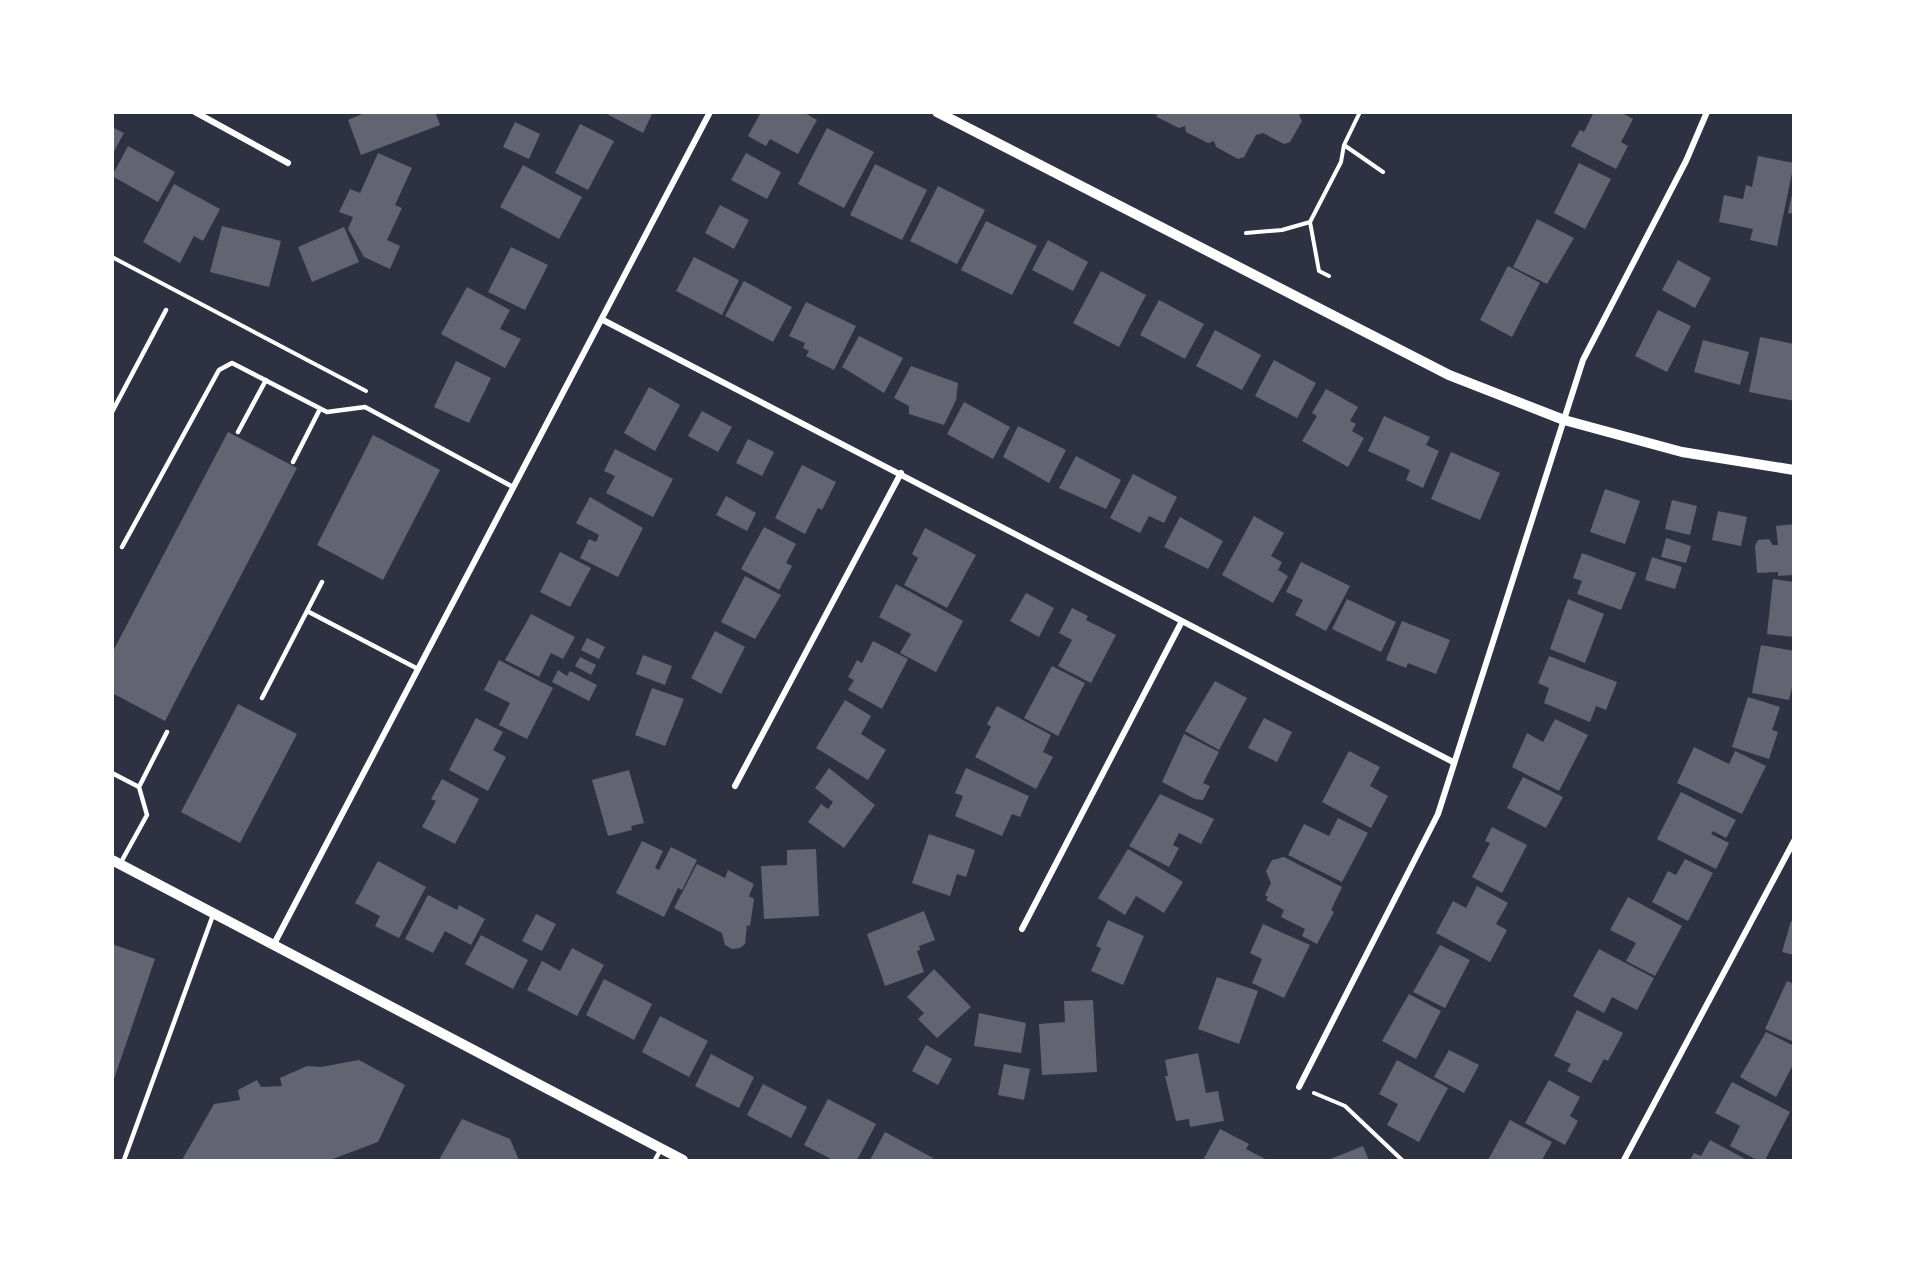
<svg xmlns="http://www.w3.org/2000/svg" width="1906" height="1273" font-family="Raleway,sans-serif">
<rect width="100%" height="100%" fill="#2d3142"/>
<!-- building -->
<path fill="#626471" d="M367 112H435L440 125 361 155 348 120Z
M608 112H653L643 133 607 114Z
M761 112H803L817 120 798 154 770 139 766 146 748 136Z
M1156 112H1305V113L1299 115 1302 121 1290 142 1284 144 1263 133 1256 135 1244 157 1238 159 1216 147 1214 141 1208 143 1186 132 1185 126 1179 128 1157 117Z
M1594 112H1620L1633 119 1621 142 1628 146 1616 169 1571 146 1580 130 1584 132Z
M515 122 540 134 529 159 503 147Z
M580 124 614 141 588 190 555 173Z
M112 127 124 133 112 155Z
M827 128 874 152 844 208 798 184Z
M128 146 175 172 158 202 112 176Z
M378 153 412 168 395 205 402 208 387 240 400 246 390 269 364 257 348 229 353 217 339 212 350 189 360 193Z
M746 153 781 172 767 199 731 180Z
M1758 156 1794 163 1777 246 1750 240 1753 229 1719 222 1724 195 1743 199 1746 185 1752 187Z
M1579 163 1611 179 1585 229 1554 213Z
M875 164 927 190 902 240 850 215Z
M523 165 582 197 559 239 500 207Z
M174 184 220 209 203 241 194 236 180 263 143 242Z
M938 186 985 210 957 264 910 241Z
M1793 190H1794V214L1788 213Z
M720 205 749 220 734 249 705 233Z
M1537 219 1574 238 1547 284 1513 267Z
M986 221 1037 246 1012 295 961 270Z
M222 226 281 241 269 287 210 272Z
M344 227 359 262 312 282 298 247Z
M1048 240 1088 262 1073 291 1032 270Z
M511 247 548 265 525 310 488 292Z
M694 257 739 280 722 315 676 291Z
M1678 260 1711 278 1695 308 1662 290Z
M1508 266 1540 283 1512 337 1480 320Z
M1101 271 1146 295 1119 347 1073 323Z
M744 281 792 307 773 342 725 316Z
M467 287 510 310 500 329 521 339 505 368 441 334Z
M1159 300 1204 324 1185 359 1140 335Z
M806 302 856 326 834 370 806 356 809 351 803 348 805 343 789 336Z
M1658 310 1691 326 1667 372 1635 356Z
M1215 330 1261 355 1242 390 1196 366Z
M859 336 903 358 884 393 842 367Z
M1760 337 1794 344V401L1749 392Z
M1703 340 1749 352 1740 385 1694 372Z
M1274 360 1316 383 1297 418 1255 396Z
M456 361 491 378 469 423 434 407Z
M911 366 958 383 956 400 944 425 909 414V406L894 398Z
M649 387 680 405 655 451 624 433Z
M1326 389 1358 407 1350 421 1356 424 1352 431 1364 438 1348 467 1302 441 1317 416 1312 413Z
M964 402 1010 427 993 459 947 434Z
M702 411 732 427 718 452 688 436Z
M1384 416 1430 437 1426 445 1439 451 1423 488 1406 480 1410 470 1368 451Z
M1018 426 1066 450 1049 483 1003 457Z
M228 432 297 468 165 721 112 693V653Z
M373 435 440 470 383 580 317 545Z
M748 439 774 452 762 476 736 463Z
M615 449 673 479 653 517 606 493 615 476 604 471Z
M1451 452 1500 473 1480 520 1431 499Z
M1076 456 1121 480 1106 509 1059 488Z
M802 465 836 482 822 510 818 508 805 534 775 518Z
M1133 474 1177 497 1164 523 1149 516 1140 533 1110 518Z
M1605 489 1640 501 1625 544 1590 532Z
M726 496 756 513 747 531 716 515Z
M590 497 643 528 618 577 580 558 589 539 596 542 599 535 576 523Z
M1672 500 1697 506 1690 535 1665 529Z
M1718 511 1747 517 1741 546 1712 540Z
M1254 516 1284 533 1271 556 1282 562 1278 570 1288 576 1273 603 1222 575Z
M1180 517 1223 541 1208 569 1164 547Z
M1794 524V575L1778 576V572L1757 573 1755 546 1758 540 1769 539 1773 545H1778L1776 526Z
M764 527 796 544 786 563 792 566 779 590 741 569Z
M925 528 976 555 947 608 904 585 918 558 912 554Z
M1666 538 1691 546 1686 563 1661 557Z
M560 552 591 568 570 607 540 592Z
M1582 553 1636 573 1621 610 1577 594 1582 581 1573 578Z
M1652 557 1682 567 1675 589 1645 580Z
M1301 562 1350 586 1326 631 1295 615 1303 600 1286 592Z
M745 576 781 595 755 639 721 622Z
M1773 579 1794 582V637L1767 634Z
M896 584 963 621 936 672 900 653 911 634 879 617Z
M1026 593 1054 608 1039 637 1010 621Z
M1347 599 1396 622 1381 652 1332 629Z
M1568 599 1604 614 1585 663 1550 649Z
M1072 608 1088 616 1086 620 1116 635 1091 683 1058 666 1072 640 1059 633Z
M531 614 575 637 563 659 551 653 539 677 505 660Z
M1402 621 1450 640 1436 674 1408 663 1406 668 1386 660Z
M715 631 745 647 721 694 691 678Z
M587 638 605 647 599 659 581 650Z
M873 641 908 659 882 709 848 690 854 680 848 677 857 660 862 663Z
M1761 645 1794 651V679L1789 700 1752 693Z
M643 655 672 666 665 685 636 674Z
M1549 656 1617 682 1606 710 1596 706 1590 722 1544 703 1549 688 1538 683Z
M580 657 596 665 591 675 575 666Z
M499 660 553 688 527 739 499 725 510 703 484 690Z
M1052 666 1085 683 1058 736 1024 718Z
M558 670 567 676 570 671 597 685 589 701 552 682Z
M1215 681 1247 698 1219 750 1185 731Z
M652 688 684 699 665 746 635 735Z
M1748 697 1780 707 1772 730 1778 732 1769 759 1732 747Z
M845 700 871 716 861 734 886 750 868 780 816 748Z
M238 704 297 734 240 843 181 812Z
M997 706 1051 735 1043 752 1053 757 1036 789 975 757 991 727 987 724Z
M476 718 503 732 493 750 506 757 488 791 449 770Z
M1264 718 1292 732 1277 762 1248 748Z
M1555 719 1588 735 1559 791 1512 767 1527 733 1543 742Z
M1184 734 1219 752 1203 783 1210 786 1203 800 1195 799 1162 782Z
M1694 747 1729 764 1735 751 1766 766 1742 814 1677 783Z
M1349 751 1380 767 1370 786 1388 796 1371 828 1322 802Z
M829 768 875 805 844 848 808 822 821 804 828 809 833 802 815 788Z
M966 768 1029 796 1020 817 1012 814 1002 836 955 816 963 796 955 793Z
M629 770 644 823 631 826 632 830 608 836 592 780Z
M1523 777 1563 797 1546 828 1507 808Z
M442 779 479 799 455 844 422 827 436 801 431 799Z
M1681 792 1736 820 1726 838 1713 831 1711 834 1729 843 1716 869 1657 839Z
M1160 794 1214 819 1201 844 1179 833 1173 845 1179 848 1169 867 1129 846Z
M1338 818 1368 833 1342 882 1288 855 1304 824 1329 836Z
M1492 827 1527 845 1502 893 1472 877 1490 843 1485 841Z
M929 834 975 850 966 877 957 874 950 896 912 883Z
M642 841 663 851 655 868 659 870 671 847 697 860 682 890 678 888 664 917 616 893Z
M816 849 819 916 764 919 761 866 787 865V850Z
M1128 849 1183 882 1164 913 1136 896 1125 915 1098 898Z
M1284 857 1342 887 1331 910 1334 912 1317 944 1302 936 1305 929 1281 917 1284 910 1266 900 1268 897 1265 895 1271 883 1266 871 1272 860Z
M1685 859 1713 873 1688 921 1652 902 1668 871 1676 875Z
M378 861 426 887 399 938 375 926 380 916 355 903Z
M697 864 725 878 728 870 754 884 749 896 754 899 750 926 747 925 745 944 740 948 732 949 725 945 722 933 674 908Z
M1477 886 1508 903 1496 924 1507 930 1490 962 1436 933 1453 901 1466 908Z
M428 895 457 910 459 905 485 919 471 945 445 931 433 953 405 939Z
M1628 897 1682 926 1655 976 1626 961 1636 943 1610 930Z
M924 911 935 940 919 946 920 950 917 951 924 972 885 986 867 934Z
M536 914 556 924 542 951 522 941Z
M1108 920 1144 936 1123 985 1091 971 1101 948 1096 946Z
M1791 921 1794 922V955L1782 952Z
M1263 924 1310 945 1284 998 1252 983 1262 959 1250 953Z
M481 935 528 960 513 989 465 964Z
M112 944 155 959 113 1082H112Z
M1440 945 1470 960 1445 1008 1413 992Z
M572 948 604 965 577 1016 527 990 542 961 560 971Z
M1599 949 1654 978 1637 1010 1612 997 1604 1013 1573 996Z
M934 969 971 1007 937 1038 918 1019 924 1013 907 997Z
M1217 977 1258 991 1239 1044 1198 1029Z
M604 979 652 1004 634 1040 586 1015Z
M1787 981 1794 984V1042L1765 1029Z
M1409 994 1441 1011 1416 1059 1382 1041Z
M1093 1000 1097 1072 1042 1075 1039 1024 1065 1022 1064 1001Z
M1577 1010 1623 1033 1608 1061 1604 1059 1591 1083 1567 1071 1571 1064 1554 1056Z
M979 1013 1026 1023 1021 1053 974 1046Z
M660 1016 708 1041 689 1077 642 1052Z
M1766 1032 1794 1046V1063L1776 1097 1740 1077Z
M926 1045 952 1059 938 1085 912 1071Z
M1449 1050 1479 1065 1464 1093 1434 1077Z
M1198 1053 1206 1093 1218 1091 1224 1121 1190 1127 1189 1119 1176 1121 1165 1076H1168L1165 1060Z
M711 1054 754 1077 739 1108 695 1086Z
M359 1060 405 1085 378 1142 330 1160H182L214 1104 240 1100 238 1090 257 1080 261 1087 282 1086 280 1078 307 1066 321 1067Z
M1397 1060 1448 1088 1419 1142 1387 1125 1398 1104 1379 1094Z
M1004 1064 1030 1069 1024 1100 998 1095Z
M1549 1080 1580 1097 1570 1116 1578 1121 1565 1145 1525 1123Z
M1732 1082 1790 1112 1765 1160H1757L1730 1146 1740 1126 1715 1113Z
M763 1084 807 1107 791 1138 747 1115Z
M828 1099 876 1124 857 1160H833L804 1145Z
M462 1119 510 1139 519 1160H439Z
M1510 1120 1552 1142 1542 1160H1488Z
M1220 1129 1249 1144 1246 1149 1267 1160H1203Z
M885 1132 933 1158 931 1160H870Z
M1710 1140 1747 1160H1690L1694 1153 1701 1156Z
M1363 1146 1369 1160H1328Z"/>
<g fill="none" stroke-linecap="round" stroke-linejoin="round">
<!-- path -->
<path stroke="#fff" stroke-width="4" d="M1360 112 1344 145 1383 172
M1246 233 1282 230 1310 222
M112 257 366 391
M1329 276 1319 271 1310 222 1341 162 1344 145
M1314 1093 1345 1106 1402 1160"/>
<!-- service -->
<path stroke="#fff" stroke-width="4.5" d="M112 412 166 310
M238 432 266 380
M293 462 320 409
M122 547 219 370 232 363 327 412 365 407 513 487
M307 611 322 582
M262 698 307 611 418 669
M112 773 139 787 147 815 120 864
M139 787 167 732
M124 1160 213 915
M655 1160 661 1149"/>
<!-- minor -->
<path stroke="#fff" stroke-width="6" d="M195 112 288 163
M603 320C887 466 1169 617 1453 762
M735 786 901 473
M1022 929 1181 623
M274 944 710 112
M1299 1087 1438 814 1583 360 1686 161 1707 112
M1624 1160 1794 841"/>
<!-- tertiary -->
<path stroke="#fff" stroke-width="10" d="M937 112 1449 375 1564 420 1682 452 1794 470
M112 860 683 1160"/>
</g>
<!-- border -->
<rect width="1906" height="1273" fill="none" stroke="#ffffff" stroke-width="228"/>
</svg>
